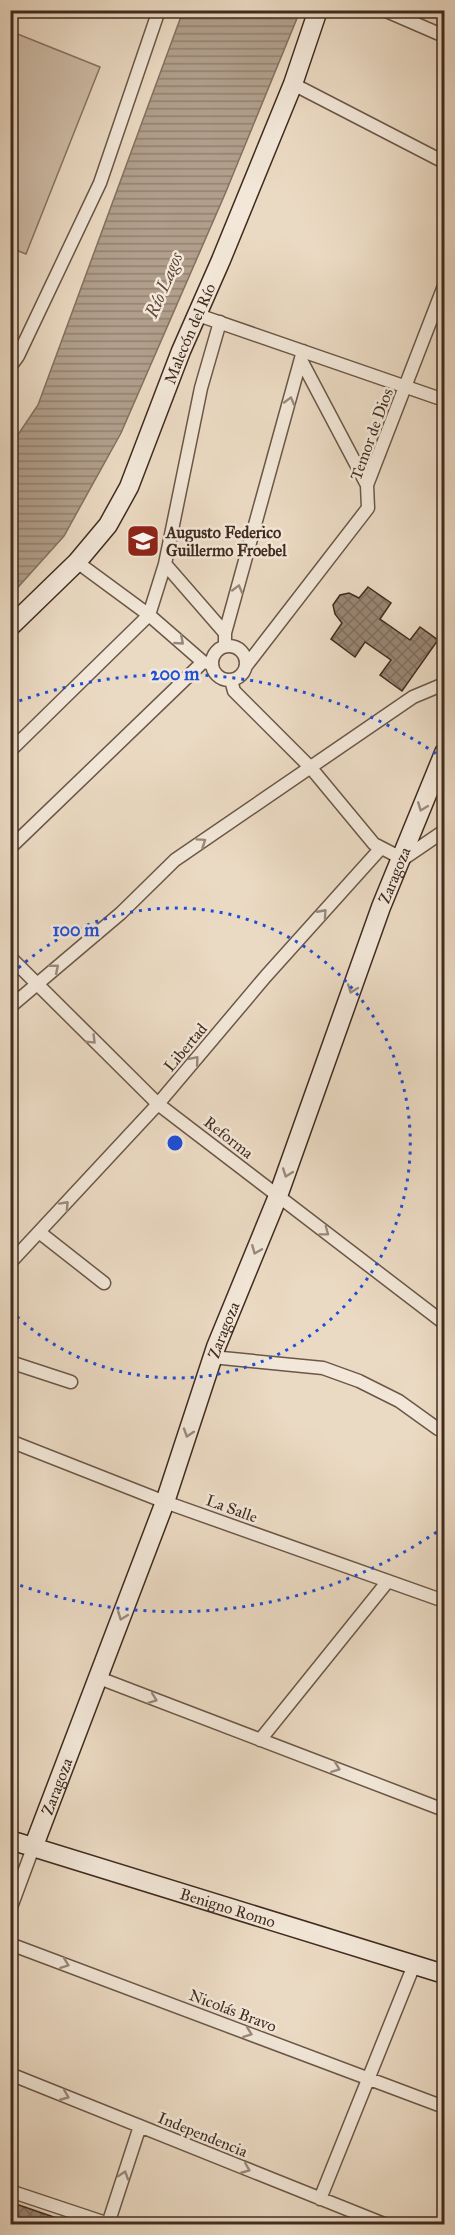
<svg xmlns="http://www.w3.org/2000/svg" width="455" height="2235" font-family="'IM FELL Great Primer',serif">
<defs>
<pattern id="water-rules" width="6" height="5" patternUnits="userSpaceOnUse" patternTransform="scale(1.5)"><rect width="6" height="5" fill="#b19e8b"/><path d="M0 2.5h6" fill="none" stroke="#918171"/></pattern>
<pattern id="building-cross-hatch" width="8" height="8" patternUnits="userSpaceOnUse" patternTransform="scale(1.5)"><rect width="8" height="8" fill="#998674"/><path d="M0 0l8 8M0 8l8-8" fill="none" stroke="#7e6e5f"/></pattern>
</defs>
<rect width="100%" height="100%" fill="#ebdac3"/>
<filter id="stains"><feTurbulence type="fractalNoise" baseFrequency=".00333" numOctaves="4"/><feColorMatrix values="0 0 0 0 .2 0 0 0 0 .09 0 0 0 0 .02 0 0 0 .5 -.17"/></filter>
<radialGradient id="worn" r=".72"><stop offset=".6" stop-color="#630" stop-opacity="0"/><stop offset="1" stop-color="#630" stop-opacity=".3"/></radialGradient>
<!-- pitch -->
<path fill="#cebca7" stroke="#877463" stroke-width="1.5" d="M10 31 100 67 26 254 11 248Z"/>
<!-- water -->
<path fill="url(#water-rules)" stroke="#847060" stroke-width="1.5" d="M183 11H300L225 194 121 433 64 536 11 595V445L38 405Z"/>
<!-- building -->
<path fill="url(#building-cross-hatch)" stroke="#402b1f" stroke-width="1.5" d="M368 587 391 603 380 619 410 640 420 627 438 640 402 691 380 675 391 660 365 642 355 657 331 639 342 623 335 614 333 605 340 595 349 593 359 598Z
M10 2202 74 2224H10Z"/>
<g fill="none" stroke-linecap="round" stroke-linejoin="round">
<!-- street casing -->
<g stroke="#6b5748" stroke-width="15">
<path id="street" d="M384 10 444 36
M293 84 444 162
M198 315 444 400
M301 360 367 485
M10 367 18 356 100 183 159 10
M77 562 149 615 203 662 212 664
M165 564 225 633
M212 663a17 17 0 1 1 34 0a17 17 0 1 1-34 0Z
M225 646V633L303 351
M246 666 368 508 367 485 444 286
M231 680 234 691 311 768 374 844 403 859 444 831
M10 751 149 615 165 564 201 388 220 322
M10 848 203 662
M10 957 158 1104 444 1323
M10 1007 121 913 175 860 413 697 444 684
M39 1232 104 1283
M10 1263 158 1104 266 976 381 848
M212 1357 323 1368 359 1381 399 1401 438 1429 444 1431
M10 1362 71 1382
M10 1441 165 1502 444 1601
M99 1678 444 1810
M260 1740 388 1581
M10 1910 33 1848
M10 1944 444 2107
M10 2074 384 2224
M10 2191 109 2224
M320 2199 414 1965
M108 2224 140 2126"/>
</g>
<!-- secondary casing -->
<g stroke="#402b1f" stroke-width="21">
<g id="secondary">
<path id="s1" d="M10 627 77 562 108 525 129 487 181 351 221 260 293 84 318 10"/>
<path id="s2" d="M10 1840 444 1974"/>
<path id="s3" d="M33 1848 165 1502 216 1347 278 1196 381 907 444 753"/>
</g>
</g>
<!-- street -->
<use href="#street" stroke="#f2e7d8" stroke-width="12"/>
<!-- secondary -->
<use href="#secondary" stroke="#f2e7d8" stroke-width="18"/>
</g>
<!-- one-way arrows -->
<defs><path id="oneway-chevron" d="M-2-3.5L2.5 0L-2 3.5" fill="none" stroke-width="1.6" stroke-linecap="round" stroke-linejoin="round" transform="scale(1.5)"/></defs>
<g stroke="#99897c">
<use href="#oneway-chevron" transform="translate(290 401) rotate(-75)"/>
<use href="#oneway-chevron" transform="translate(238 589) rotate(-75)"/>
<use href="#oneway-chevron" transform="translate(180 641) rotate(41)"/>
<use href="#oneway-chevron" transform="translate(422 807) rotate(111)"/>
<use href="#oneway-chevron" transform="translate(202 842) rotate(-34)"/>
<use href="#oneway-chevron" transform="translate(323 913) rotate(-48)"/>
<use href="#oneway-chevron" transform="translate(55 968) rotate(-40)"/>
<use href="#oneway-chevron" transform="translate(352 989) rotate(110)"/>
<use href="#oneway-chevron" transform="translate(92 1040) rotate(45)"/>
<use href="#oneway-chevron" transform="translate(195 1060) rotate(-50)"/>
<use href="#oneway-chevron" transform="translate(287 1173) rotate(110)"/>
<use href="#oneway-chevron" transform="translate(65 1205) rotate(-47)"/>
<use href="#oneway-chevron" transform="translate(325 1232) rotate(37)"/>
<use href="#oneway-chevron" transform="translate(256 1250) rotate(112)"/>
<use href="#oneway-chevron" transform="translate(188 1433) rotate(108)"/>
<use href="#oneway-chevron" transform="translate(122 1616) rotate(111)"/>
<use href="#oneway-chevron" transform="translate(153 1699) rotate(21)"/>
<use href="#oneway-chevron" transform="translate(336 1768) rotate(21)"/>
<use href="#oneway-chevron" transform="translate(65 1964) rotate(21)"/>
<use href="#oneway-chevron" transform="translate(248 2033) rotate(21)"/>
<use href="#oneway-chevron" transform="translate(65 2096) rotate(22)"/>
<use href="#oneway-chevron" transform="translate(246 2169) rotate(22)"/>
<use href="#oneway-chevron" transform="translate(124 2175) rotate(-72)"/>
</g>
<!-- distance rings -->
<g fill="none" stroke="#1d4ed8" stroke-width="3" stroke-dasharray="3 6">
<path d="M12 974A235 235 0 1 1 12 1312"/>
<path d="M444 1527A469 469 0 0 1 11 1582M11 704A469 469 0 0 1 444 759"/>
</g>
<!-- icons -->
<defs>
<g id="school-square" transform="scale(1.725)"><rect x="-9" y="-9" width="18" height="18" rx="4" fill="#8f2418" stroke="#f2e7d8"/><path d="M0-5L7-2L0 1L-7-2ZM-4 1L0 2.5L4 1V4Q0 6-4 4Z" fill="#fff"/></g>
</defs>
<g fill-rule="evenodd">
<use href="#school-square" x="143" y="541"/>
</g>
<g text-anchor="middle" stroke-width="5" stroke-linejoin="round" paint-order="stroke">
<!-- street labels -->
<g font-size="16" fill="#402b1f" stroke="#f2e7d8">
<text dy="6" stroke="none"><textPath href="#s1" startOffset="350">Malecón del Río</textPath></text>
<text transform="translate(371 434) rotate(-70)" y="6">Temor de Dios</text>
<text dy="6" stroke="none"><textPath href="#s3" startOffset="1038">Zaragoza</textPath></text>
<text transform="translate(185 1047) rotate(-50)" y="6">Libertad</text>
<text transform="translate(229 1137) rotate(38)" y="6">Reforma</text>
<text dy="6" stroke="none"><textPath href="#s3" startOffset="552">Zaragoza</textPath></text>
<text transform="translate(232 1508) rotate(20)" y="6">La Salle</text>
<text dy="6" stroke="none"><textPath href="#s3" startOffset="66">Zaragoza</textPath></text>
<text dy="6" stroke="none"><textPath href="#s2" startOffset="228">Benigno Romo</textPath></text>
<text transform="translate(233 2010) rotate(21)" y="6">Nicolás Bravo</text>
<text transform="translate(203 2134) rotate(22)" y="6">Independencia</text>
</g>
<!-- poi labels -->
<g font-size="16" font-weight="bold" fill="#402b1f" stroke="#f2e7d8" text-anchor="start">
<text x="166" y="538">Augusto Federico<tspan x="166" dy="18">Guillermo Froebel</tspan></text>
</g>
<!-- water labels -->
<g font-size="18" font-style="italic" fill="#5c483a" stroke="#f2e7d8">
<text transform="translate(164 285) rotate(-67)" y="6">Río Lagos</text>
</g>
</g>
<circle cx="175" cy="1143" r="9" fill="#1d4ed8" stroke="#f2e7d8" stroke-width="3"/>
<g font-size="18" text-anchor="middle" font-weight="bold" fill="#1d4ed8" stroke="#f2e7d8" stroke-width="5" stroke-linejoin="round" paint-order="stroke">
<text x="175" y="680">200 m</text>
<text x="76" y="936">100 m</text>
</g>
<!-- margin -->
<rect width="455" height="2235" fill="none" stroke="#ebdac3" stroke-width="36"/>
<rect x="12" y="12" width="431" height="2211" fill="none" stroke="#402b1f" stroke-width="3"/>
<rect x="18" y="18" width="419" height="2199" fill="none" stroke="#402b1f" stroke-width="1.5"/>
<rect width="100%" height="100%" filter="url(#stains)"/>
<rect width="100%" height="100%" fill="url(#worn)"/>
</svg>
